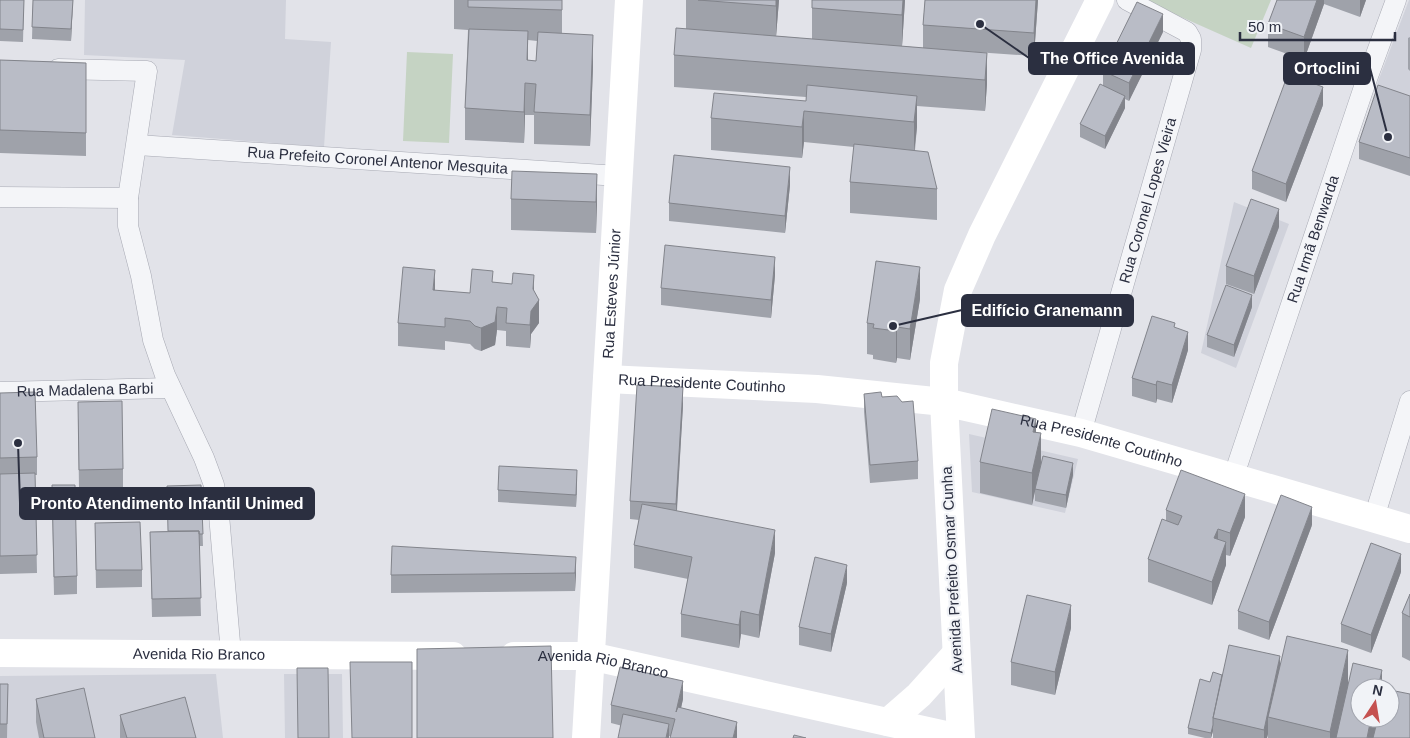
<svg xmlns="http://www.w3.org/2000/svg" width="1410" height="738" font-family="Helvetica,sans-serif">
<rect width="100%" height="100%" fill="#e2e3e9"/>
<!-- built -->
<path fill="#d0d2db" d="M85 0H286L285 39 331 42 324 147 172 135 185 60 84 55Z
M1409 0H1410V104L1374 92Z
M1234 202 1289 224 1236 368 1201 353Z
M969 434 1078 459 1065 513 972 492Z
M216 674 223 738H0V676Z
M284 674H342L343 738H285Z"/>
<!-- green -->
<path fill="#c5d3c3" d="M1143 0H1271L1251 48Z
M407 52 453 54 449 143 403 141Z"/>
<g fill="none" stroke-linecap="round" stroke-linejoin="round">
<!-- street casing -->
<g stroke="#a7a9b3" stroke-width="21">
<g id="street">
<path d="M58 69 147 71 128 198V226L141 276 153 340 165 375 204 458 214 485 219 515 231 654"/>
<path id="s1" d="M137 145 619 176"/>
<path d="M0 197 128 198"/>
<path id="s2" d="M0 392 170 388"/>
<path id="s3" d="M1081 433 1191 50V39L1187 32 1127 0"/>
<path id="s4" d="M1233 478 1364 87 1396 0"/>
<path d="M1374 518 1410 401"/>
</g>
</g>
<!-- street -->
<use href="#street" stroke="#f4f5f8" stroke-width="20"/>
<!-- secondary -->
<g stroke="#fff" stroke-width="28">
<path id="s5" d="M607 379 817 389 944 402 1081 433 1410 529"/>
<path id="s6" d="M0 653 453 656"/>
<path id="s7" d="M514 656H590L959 738"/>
<path d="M888 722 919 695 956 654"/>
<path id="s8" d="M586 738 629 0"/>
<path d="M961 738 944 402V363L958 290 982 235 1100 0"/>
</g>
</g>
<!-- wall -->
<path fill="#9fa2aa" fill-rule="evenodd" d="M0 0H24L23 42 0 41Z
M33 0H73L71 41 32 39Z
M454 0H562V33L593 66 590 146 534 144V115H525L524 143 465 140V108L468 30 454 29ZM528 40 537 41 536 61 528 60Z
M686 0H779L776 36 812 39V8L905 0 902 46 923 48V25L925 0H1038L1034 56 947 50 987 53V84L985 111 917 106V127L915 150 937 189V220L850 213V182L854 147 804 142 802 158 711 150V118L806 101V97L674 87V55L686 29Z
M1277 0H1366L1360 17 1324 4 1304 60 1268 47V24Z
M1163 32 1129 101 1125 99V108L1105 149 1080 137V124L1103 85V71Z
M1410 37V71L1408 69V38Z
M0 60 86 63V156L0 153Z
M1410 96V176L1359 159V142Z
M1323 105 1286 202 1252 189V171Z
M597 174 596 233 511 230V199Z
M790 185 785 233 669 221V203Z
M1279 227 1254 294 1226 284V266Z
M775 275 771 318 661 305V288Z
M493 282 534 291 539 323 531 334 530 348 506 346V331L497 330 495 345 481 351 475 349 470 344 445 341V350L398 346V323L435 291 470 293Z
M920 299 910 360 897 358 896 363 873 359V355L867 354V323Z
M1252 307 1234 357 1207 347V335Z
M1175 328 1188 350 1172 403 1157 399 1156 403 1132 396V378Z
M0 393 37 457V475H35L37 573 0 574Z
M864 394 882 397 918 461V479L870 483 864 412Z
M683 405 677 511 775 553 759 638 741 634 739 648 681 637V614L688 579 634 568V545L639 520 630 519V501Z
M78 419 123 469V487L79 488Z
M1036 432 1041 463 1073 475 1066 508 1035 501V490L1032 505 980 493V462Z
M577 483 576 507 498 502V490Z
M201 485 203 546H199L201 616 152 617 150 532 168 531Z
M52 503 77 576V594L54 595Z
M1166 510 1245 517 1230 556 1226 555V565L1212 605 1148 582V559L1166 520Z
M95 523 142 570V587L96 588Z
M1312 525 1269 640 1238 629V611Z
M576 557 575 591 391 593V575Z
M1401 572 1371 653 1341 642V624Z
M847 583 831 652 799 645V627Z
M1410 594V661L1402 657V613Z
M1071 628 1055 695 1011 685V662Z
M1280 663 1348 686 1382 688H1360L1410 738H1268V734L1267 738H1213V731L1211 738H1205L1188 734V728L1210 682 1222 675Z
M0 684H8L7 738H0Z
M36 699 95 738H39L36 722Z
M683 699 681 708 737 738 669 736V738L611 723V705Z
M120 715 196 738H120Z"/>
<!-- shaded-wall -->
<path fill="#82848b" d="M73 0 71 41V29Z
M776 0H779L776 37Z
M903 0H905L902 46V15Z
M1036 0H1038L1034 56V33Z
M1317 0H1324V4L1304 60V37Z
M1360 0H1366L1360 17Z
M1163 14V32L1129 101V83Z
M528 31V63L527 60Z
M593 35V66L590 146V115Z
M987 53V84L985 111V80Z
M525 83V115L524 143V112Z
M1323 87V105L1286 202V184Z
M917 96V127L914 153V122Z
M1125 96V108L1105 149V136Z
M804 111V142L802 158V127Z
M790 167V185L785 233V216Z
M597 174V205L596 233V202Z
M1279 209V227L1254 294V276Z
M775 257V275L771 318V300Z
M920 267V299L910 360V329Z
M435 270V293L433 290Z
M534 275V298L539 300V323L531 334 530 348V325Z
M1252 295V307L1234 357V345Z
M497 307V330L495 345 481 351V328Z
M897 327V358L896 363V331Z
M1188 332V350L1172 403V385Z
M1157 381V399L1156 403V385Z
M683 387V405L676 522V504Z
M1036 419V450L1033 432Z
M1041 433V464L1032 505V473Z
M1073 463V475L1066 508V495Z
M577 470V483L576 507V495Z
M1245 494V517L1230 556V533Z
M1312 507V525L1269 640V622Z
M1218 529V552L1214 538Z
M775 530V553L759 638V615Z
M1226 542V565L1212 605V582Z
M1401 554V572L1371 653V635Z
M576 557V575L575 591V573Z
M847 565V583L831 652V634Z
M1071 605V628L1055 695V672Z
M741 611V634L739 648V625Z
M1348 650V689L1337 738H1330V732Z
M1280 656V679L1268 717V734L1267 738H1264V730Z
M1382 670V688H1378Z
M683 681V699L676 730V712Z
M1371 718H1378L1374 738H1367Z
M737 722V738H733Z
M669 724V738H666Z
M1213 725V731L1211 738V733Z"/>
<!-- building -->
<path fill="#b9bcc6" stroke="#82848b" d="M0 0H24L23 30 0 29Z
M33 0H73L71 29 32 27Z
M468 0H562V10L468 7Z
M698 0H776V6Z
M812 0H903L902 15 812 8Z
M925 0H1036L1034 33 923 25Z
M1277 0H1317L1304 37 1268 24Z
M1137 2 1163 14 1129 83 1103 71Z
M676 28 987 53 985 80 674 55Z
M469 29 528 31 527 60 536 61 538 32 593 35 590 115 534 112 536 84 525 83 524 112 465 108Z
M0 60 86 63V133L0 130Z
M1288 74 1323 87 1286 184 1252 171Z
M1100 84 1125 96 1105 136 1080 124Z
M807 85 917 96 914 122 804 111 802 127 711 118 714 93 806 101Z
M1378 85 1410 96V158L1359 142Z
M854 144 928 152 937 189 850 182Z
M674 155 790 167 785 216 669 203Z
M512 171 597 174 596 202 511 199Z
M1251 199 1279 209 1254 276 1226 266Z
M665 245 775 257 771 300 661 288Z
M876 261 920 267 910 329 897 327 896 331 873 328 874 324 867 323Z
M403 267 435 270 433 290 470 293 472 269 493 271 492 282 512 284 513 273 534 275 533 289 539 300 531 311 530 325 506 323 507 308 497 307 495 322 481 328 475 326 470 321 445 318V327L398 323Z
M1226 285 1252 295 1234 345 1207 335Z
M1152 316 1175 323 1174 327 1188 332 1172 385 1157 381 1156 385 1132 378Z
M637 385 683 387 676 504 630 501Z
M35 392 37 457 0 458V393Z
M881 392 882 397 897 396 902 402 913 401 918 461 870 465 864 394Z
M122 401 123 469 79 470 78 402Z
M992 409 1036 419 1033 432 1041 433 1032 473 980 462Z
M1043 456 1073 463 1066 495 1035 489Z
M499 466 577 470 576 495 498 490Z
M1181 470 1245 494 1230 533 1218 529 1214 538 1226 542 1212 582 1148 559 1162 519 1178 525 1182 516 1166 510Z
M35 473 37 555 0 556V474Z
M52 485H75L77 576 54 577Z
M201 485 203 534H199V531H168L167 486Z
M1281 495 1312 507 1269 622 1238 611Z
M642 504 775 530 759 615 741 611 739 625 681 614 692 557 634 545Z
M140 522 142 570H96L95 523Z
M199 531 201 598 152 599 150 532Z
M1371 543 1401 554 1371 635 1341 624Z
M392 546 576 557 575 573 391 575Z
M815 557 847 565 831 634 799 627Z
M1410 594V617L1402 613Z
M1027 595 1071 605 1055 672 1011 662Z
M1287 636 1348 650 1330 732 1268 717Z
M1229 645 1280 656 1264 730 1213 718Z
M551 646 553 738H417V649Z
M350 662H412V738H352Z
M1353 663 1382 670 1378 688H1360V718H1371L1367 738H1336Z
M620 667 683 681 676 712 678 707 737 722 733 738H670L675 719 611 705Z
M297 668H328L329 738H298Z
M1213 672 1222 675 1213 718V725L1211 733 1188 728 1200 679 1210 682Z
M0 684H8L7 724H0Z
M84 688 95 738H44L36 699Z
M1390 690 1410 694V738H1373L1378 718H1390Z
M185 697 196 738H127L120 715Z
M623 714 669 724 666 738H618Z
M794 735 806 738H793Z"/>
<g text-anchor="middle" stroke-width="4.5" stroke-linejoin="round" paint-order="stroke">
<!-- street labels -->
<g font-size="15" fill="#2b2f40" stroke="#f1f3f7">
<text dy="5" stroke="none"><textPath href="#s1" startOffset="241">Rua Prefeito Coronel Antenor Mesquita</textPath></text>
<text dy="5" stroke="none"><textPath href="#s3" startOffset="242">Rua Coronel Lopes Vieira</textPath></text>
<text dy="5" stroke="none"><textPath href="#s4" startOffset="252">Rua Irmã Benwarda</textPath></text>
<text dy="5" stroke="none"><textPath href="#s8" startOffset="445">Rua Esteves Júnior</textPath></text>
<text dy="5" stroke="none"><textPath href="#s5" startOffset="95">Rua Presidente Coutinho</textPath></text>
<text dy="5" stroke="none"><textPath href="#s2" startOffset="85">Rua Madalena Barbi</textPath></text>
<text dy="5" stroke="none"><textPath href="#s5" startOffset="500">Rua Presidente Coutinho</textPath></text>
<text transform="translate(952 570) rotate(-93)" y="5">Avenida Prefeito Osmar Cunha</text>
<text dy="5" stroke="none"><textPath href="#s6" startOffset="199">Avenida Rio Branco</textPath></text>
<text dy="5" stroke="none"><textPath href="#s7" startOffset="90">Avenida Rio Branco</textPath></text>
</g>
</g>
<!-- callouts -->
<path fill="none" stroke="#2b2f40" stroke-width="2" d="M980 24L1029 58M1388 137L1370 68M893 326L962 310M18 443L20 503"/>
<g fill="#2b2f40" stroke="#f1f3f7" stroke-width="2">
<circle cx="980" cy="24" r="5"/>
<circle cx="1388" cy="137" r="5"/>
<circle cx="893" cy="326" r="5"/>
<circle cx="18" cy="443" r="5"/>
</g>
<g fill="#2b2f40" stroke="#2b2f40" stroke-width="2">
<rect x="1029" y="43" width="165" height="31" rx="5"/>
<rect x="1284" y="53" width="86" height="31" rx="5"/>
<rect x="962" y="295" width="171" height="31" rx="5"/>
<rect x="20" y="488" width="294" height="31" rx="5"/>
</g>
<g font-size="16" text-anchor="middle" font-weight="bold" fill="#fff">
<text x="1112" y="64">The Office Avenida</text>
<text x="1327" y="74">Ortoclini</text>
<text x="1047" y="316">Edifício Granemann</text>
<text x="167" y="509">Pronto Atendimento Infantil Unimed</text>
</g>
<!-- north arrow -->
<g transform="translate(1375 703) rotate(12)"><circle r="24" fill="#f1f3f7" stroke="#a2a5ae"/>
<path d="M0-4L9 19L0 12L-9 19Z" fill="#c55150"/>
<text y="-8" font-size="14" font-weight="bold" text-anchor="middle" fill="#2b2f40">N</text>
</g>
<!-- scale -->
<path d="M1240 32v8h155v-8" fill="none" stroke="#2b2f40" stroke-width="2.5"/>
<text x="1248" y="32" font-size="15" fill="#2b2f40" stroke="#f1f3f7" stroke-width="4" paint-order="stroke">50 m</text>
</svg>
